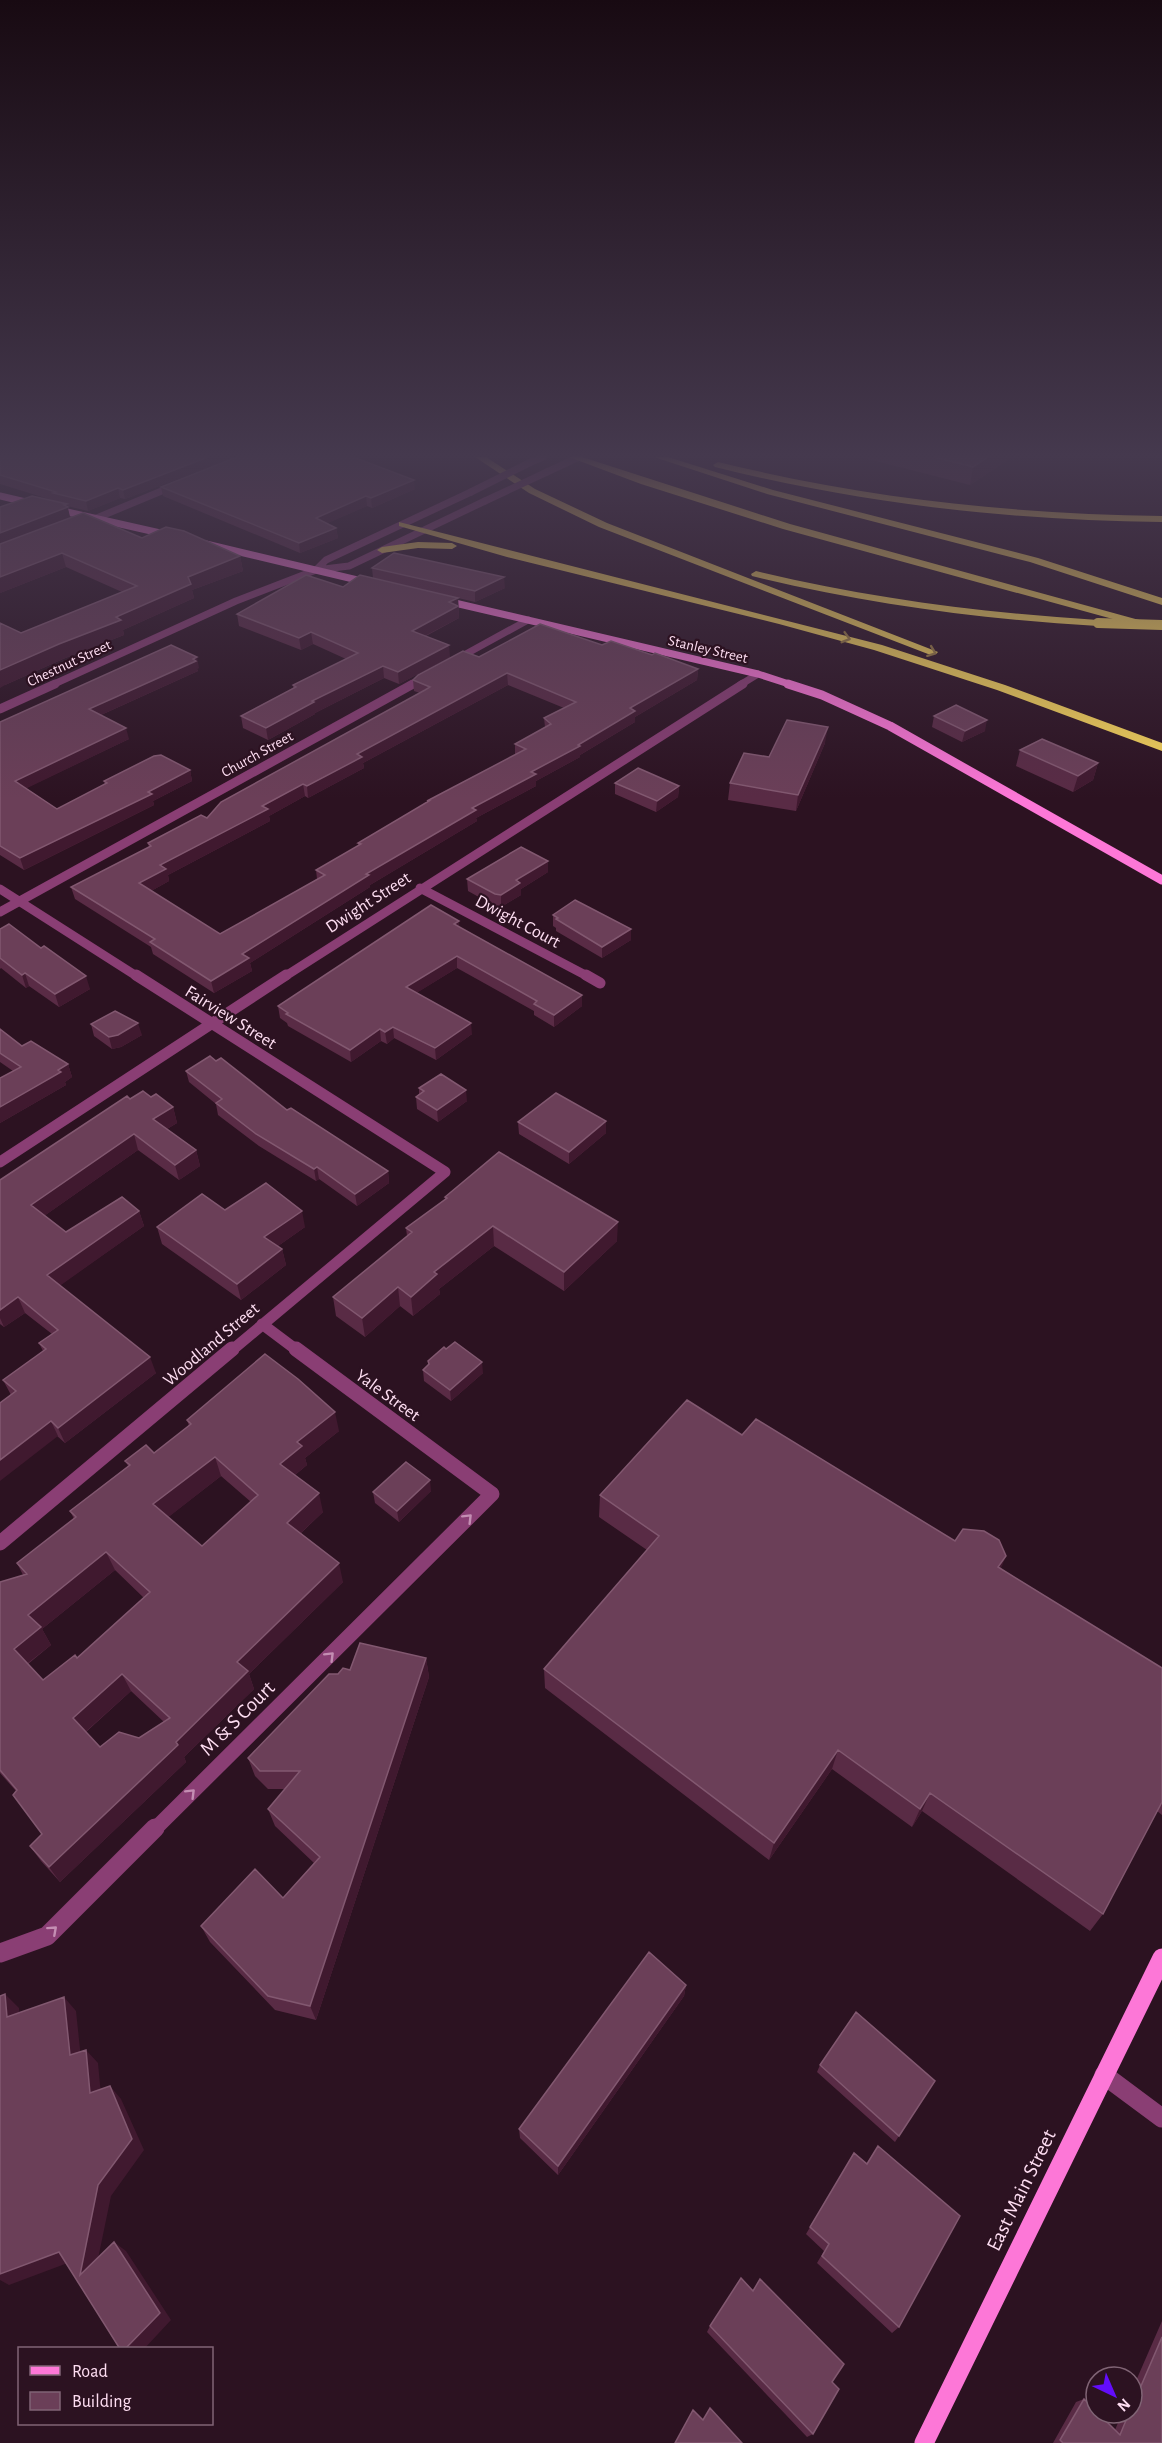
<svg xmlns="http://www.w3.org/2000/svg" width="1162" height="2443" font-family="'Alegreya Sans',sans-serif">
<rect width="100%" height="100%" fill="#2c1221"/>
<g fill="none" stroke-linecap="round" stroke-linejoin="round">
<!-- minor-far4 -->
<path stroke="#8a3e74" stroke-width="7" d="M87 522 176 485
M455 660 528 620
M410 685 427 676
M740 685 758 674"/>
<!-- minor-far3 -->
<path stroke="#8a3e74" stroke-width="9" d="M420 888 589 977
M0 889 138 977
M0 912 413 684
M284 977 743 684"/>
<!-- minor-far2 -->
<path stroke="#8a3e74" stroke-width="11" d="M136 975 445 1172 231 1351
M586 975 600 983
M0 1162 286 975
M262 1324 298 1351"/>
<!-- minor-far1 -->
<path stroke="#8a3e74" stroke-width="15" d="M0 1543 232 1349
M154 1830 492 1494 296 1349"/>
<!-- minor -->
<path stroke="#8a3e74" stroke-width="19" d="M0 1953 47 1936 155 1828
M1104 2075 1162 2118"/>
<!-- tertiary-far1 -->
<path stroke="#8a3e74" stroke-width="7" d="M531 462 543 457
M547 472 579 457
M316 570 326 560 471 492
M52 685 236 601 316 570 349 566 485 501"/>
<!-- tertiary -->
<path stroke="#8a3e74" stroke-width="9" d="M0 709 55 684"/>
<!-- secondary-far2 -->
<path stroke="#fd77d7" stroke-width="7" d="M0 496 34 504
M54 509 169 535
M206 544 370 583
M442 600 758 674 792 685"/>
<!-- secondary-far1 -->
<path stroke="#fd77d7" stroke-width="9" d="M788 684 822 695 890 726 1162 880"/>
<!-- secondary -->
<path stroke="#fd77d7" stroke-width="19" d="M924 2443 1162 1958"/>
<!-- motorway -->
<path fill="#fcd95b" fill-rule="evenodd" d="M475 457H486L535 489 607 523 938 652 936 654H928L599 527 529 493Z
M569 457H582L790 524 1150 623 1152 625 1150 627H1142L783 529 641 484Z
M654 457H668L773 490 1038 558 1162 598V605L1030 562 767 494Z
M718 462C865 498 1011 514 1162 516V522C1008 520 864 504 715 467L713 465Z
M399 522 882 645 1005 685 1162 743V751L997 690 874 650 779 624 507 557 399 526Z
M418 542 452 543 457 546 452 549 418 548 382 553 377 550 382 547Z
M756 571C869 598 982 613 1098 620L1104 623 1098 626C981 619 866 604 752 576L751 574Z"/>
<!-- tertiary-bridge -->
<path stroke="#8a3e74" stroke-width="7" d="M471 492 531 462
M485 501 547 472"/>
<!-- motorway-bridge -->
<path stroke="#fcd95b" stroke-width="10" d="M1098 623 1162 625"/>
</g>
<!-- wall -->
<path fill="#592b45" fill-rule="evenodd" d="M0 457H235L125 499 120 498 88 511 67 506 70 518 142 538 240 556 243 571 192 590 194 598 123 630 124 635 63 659 5 685 21 633 122 592 66 567 0 593 55 502V501L0 484Z
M237 457H365V462L415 489 372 508 367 506 327 523 336 528 338 538 300 553 163 496 161 487Z
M860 457H1012L970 485Z
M372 568 505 588 475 602 373 578Z
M343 587 458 598 459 618 426 636 450 657 399 684 384 678 315 713V714L268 740 243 728 241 716 293 688V685L346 659 313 644 301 650 239 626 237 614Z
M602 645 652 655 698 669 697 680 635 717V722L580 755V757L536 781V786L476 818 477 821 370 885V887L250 963 252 971 214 993 153 954 151 947 75 899 71 887 149 847 148 843 207 818 420 693 414 691 413 680 479 657ZM508 685 564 708 544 718 545 727 515 744V755L427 801V802L358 843V846L316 870 317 879 220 934 151 891 169 881 168 875 270 821 269 816 305 796 308 798 364 768 363 763Z
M199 668 197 669 198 671 101 715 129 739 26 788 57 809 105 785 104 781 190 770 192 781 153 801 154 805 24 870 0 855V722Z
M934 716 985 731 962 742 932 727Z
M825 743 796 811 728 800 730 783 769 757Z
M1020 750 1098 763 1093 780 1073 792 1016 766Z
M615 783 679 786 678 797 656 812 615 794Z
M548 872 521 889V895L501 907 495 906 468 891 467 879Z
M553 915 631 929V940L602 958 556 931V928L553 926Z
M459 928 582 1006 554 1027 534 1015V1011L457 968 416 993 472 1034 436 1060 394 1038 387 1044 381 1041 351 1062 288 1026 287 1023 280 1018 278 1006Z
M0 929 90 989 59 1007 29 986 26 988 1 968 0 969Z
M91 1024 142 1035 121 1047 112 1049 94 1036Z
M0 1029 22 1046 68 1064 72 1077 65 1082 66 1085 0 1123V1078L13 1071 0 1062Z
M186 1071 287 1110 388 1171 389 1183 357 1206 319 1179 316 1181 259 1146 218 1115 216 1104 189 1082Z
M419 1088 467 1101 438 1122 417 1109 416 1097 419 1094Z
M151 1097 173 1107 177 1123 167 1129 196 1150 200 1166 179 1180 138 1150 44 1216 66 1232 139 1211 144 1226 60 1285 156 1373 65 1443 11 1395 3 1380 43 1351 39 1343 52 1334 25 1313 4 1327 0 1324V1180L130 1099Z
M518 1122 606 1133 569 1164 519 1134Z
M445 1197 617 1241 564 1291 494 1246 439 1289 440 1294 413 1316 400 1306 365 1337 336 1316 333 1297 407 1236 406 1228 445 1200Z
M225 1210 305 1227 278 1246 282 1249 286 1265 241 1300 162 1244 157 1227Z
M446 1349 483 1373 451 1401 424 1381 423 1370 429 1365 428 1361Z
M187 1420 339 1431 305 1458 307 1465 295 1475 323 1512 301 1533 343 1582 249 1674 254 1689 184 1757 186 1762 60 1882 41 1861 30 1846 42 1834 16 1791 0 1773V1582L23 1575 17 1563 74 1519 70 1511 128 1466 125 1461 154 1453 189 1426ZM221 1476 251 1502 202 1546 168 1517ZM115 1570 144 1598 77 1658 43 1680 28 1664 51 1645 42 1629ZM131 1691 164 1722 139 1738 100 1747 86 1732Z
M742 1435 1001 1569 1162 1668V1815L1157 1811 1103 1914 1090 1931 922 1811 912 1827 832 1769 769 1860 545 1688 544 1669 647 1550 599 1517 600 1495Z
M431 1491 399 1522 375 1503 373 1492Z
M426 1658 429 1677 316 2020 275 2010 210 1942 201 1926 283 1898 314 1863 275 1826 268 1809 285 1789H268L255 1776 248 1758 338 1674 350 1670Z
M686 1985 684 1996 558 2175 520 2138 519 2129Z
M820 2065 935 2081 895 2142 817 2072Z
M878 2146 899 2327 892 2333 817 2263 824 2251 806 2234 854 2153 867 2163Z
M1162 2321V2443H1053L1076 2402 1084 2399 1115 2430 1122 2413H1132V2390Z
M710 2326 832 2382 813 2434 807 2437 707 2332Z"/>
<!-- shaded-wall -->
<path fill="#40192f" d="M208 457H235L125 499 123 490Z
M353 457H365V463Z
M988 457H1012L970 485 973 467Z
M414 480 415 489 372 508 371 498Z
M118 488 120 498 88 511 86 501Z
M366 496 367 506 317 528 316 518Z
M67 504 71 521 0 549V533Z
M336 528 338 538 300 553 299 543Z
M62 553 66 567 0 593V577Z
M240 556 243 571 192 590 194 598 123 630 124 635 63 659 5 685 0 688V670L116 617 188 577Z
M504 577 505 588 475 602V591Z
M458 598 459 618 413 642 412 631 449 602Z
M311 632 313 644 301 650 299 638Z
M449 645 450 657 399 684 398 672Z
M197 657 199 668 197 669 198 671 92 719 89 709Z
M383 666 384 678 315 713V714L268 740 266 728 312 701Z
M698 669 697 680 635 717V722L580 755V757L536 781V786L476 818 477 821 370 885V887L250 963 252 971 214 993 211 981 242 954 366 874 472 808 531 772 578 745 630 708Z
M507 673 508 685 363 763 364 768 308 798 307 786 357 754Z
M987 720 985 731 962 742 965 731Z
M828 727 825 743 796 811 798 795Z
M126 728 129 739 19 792 15 781Z
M1098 763 1093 780 1073 792 1078 776Z
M190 770 192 781 153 801 154 805 24 870 20 858Z
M303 784 305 796 269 816 270 821 168 875 169 881 142 896 139 883 160 865Z
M679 786 678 797 656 812 657 801Z
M548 861V872L521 889V895L501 907V895L516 880Z
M459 921 460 933 454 924Z
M631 929V940L602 958V947Z
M457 956V968L407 999 406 987Z
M25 973 29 986 26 988 22 975Z
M86 976 90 989 59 1007 55 994Z
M582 995V1006L554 1027V1015Z
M138 1023 142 1035 121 1047 112 1049 109 1037Z
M471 1023 472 1034 436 1060 435 1048Z
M393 1027 394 1038 387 1044 385 1032Z
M380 1029 381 1041 351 1062 350 1050Z
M68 1064 72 1077 65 1082 66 1085 0 1123V1107Z
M466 1090 467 1101 438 1122 437 1110Z
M173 1107 177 1123 157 1135 153 1119Z
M606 1121V1133L569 1164V1152Z
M134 1134 138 1150 37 1221 31 1205Z
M196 1150 200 1166 179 1180 175 1165Z
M317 1167 319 1179 316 1181 314 1169Z
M388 1171 389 1183 357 1206 355 1194Z
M139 1211 144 1226 54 1290 47 1275Z
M302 1211 305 1227 268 1253 264 1237Z
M618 1222 617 1241 564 1291V1272Z
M493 1226 494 1246 439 1289 440 1294 413 1316 411 1297 434 1272Z
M282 1249 286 1265 241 1300 237 1284Z
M398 1287 400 1306 365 1337 362 1318Z
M18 1297 25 1313 4 1327 0 1318V1310Z
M150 1357 156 1373 65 1443 58 1428Z
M482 1362 483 1373 451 1401 450 1390Z
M335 1412 339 1431 305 1458 307 1465 285 1483 280 1464 297 1442Z
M51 1421 58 1436 0 1481V1460Z
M215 1457 221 1476 161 1523 153 1504Z
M430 1480 431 1491 399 1522 397 1511Z
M319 1493 323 1512 292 1541 287 1523Z
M106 1552 115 1570 42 1629 51 1645 24 1666 14 1649 28 1615Z
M1006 1556 998 1576V1567Z
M339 1563 343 1582 249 1674 254 1689 184 1757 186 1762 60 1882 49 1867 176 1742 237 1662Z
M426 1658 429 1677 316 2020 310 2006Z
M122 1674 131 1691 83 1734 73 1718Z
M838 1750 832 1769 769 1860 774 1843Z
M930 1793 922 1811 912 1827 920 1809Z
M686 1985 684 1996 558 2175V2166Z
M5 1994 19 2008 20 2031 7 2017Z
M64 1997 76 2011 82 2068 70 2055Z
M86 2050 98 2063 102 2106 90 2093Z
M110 2086 121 2099 144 2150 111 2196 93 2283 80 2275Z
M114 2242 126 2251 171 2320 144 2349H125Z
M59 2252 73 2261 9 2285 0 2280V2274Z"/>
<!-- building -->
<path fill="#6b3f58" stroke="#825870" stroke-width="1.5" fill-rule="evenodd" d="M0 457H208L123 490 118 488 86 501 53 493 56 492 0 475Z
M237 457H355H353L414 480 371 498 366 496 316 518 336 528 299 543 161 487Z
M934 457H988L973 467Z
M32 496 67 504 64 505 68 507 0 533V507Z
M83 513 142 538 166 527 184 531 240 556 188 577 191 584 116 617 121 620 59 644 0 670V623L21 633 137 586 62 553 0 577V544Z
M394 553 504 577 475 591 372 568Z
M306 575 343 587 360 575 458 598 449 602 458 606 412 631 449 645 398 672 383 666 312 701 314 702 266 728 241 716 296 687 293 685 358 653 311 632 299 638 237 614Z
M540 624 602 645 611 641 652 655 655 653 698 669 630 708 635 711 578 745 580 746 531 772 536 774 472 808 476 810 366 874 369 875 242 954 249 958 211 981 150 942 155 939 71 887 151 846 148 843 201 815 207 818 221 802 425 690 430 687 413 680 418 675 463 651 479 657ZM507 673 576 702 544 718 551 724 515 744 526 749 427 801H429L358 843 361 844 316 870 325 875 220 934 139 883 166 869 160 865 268 809 262 806 303 784 307 786 362 757 357 754Z
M171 645 197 657 193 659 196 661 89 709 126 728 15 781 57 809 107 783 104 781 154 756 161 755 190 770 148 792 152 794 20 858 0 846V722Z
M956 705 987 720 965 731 934 716Z
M787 720 828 727 798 795 730 783 744 753 769 757Z
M1042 739 1098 763 1078 776 1020 750Z
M638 768 679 786 657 801 615 783Z
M521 847 548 861 516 880 520 883 501 895 495 894 467 879Z
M575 900 631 929 602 947 556 919 558 918 553 915Z
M431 905 459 921 454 924 582 995 554 1015 534 1004 537 1001 457 956 406 987 471 1023 435 1048 393 1027 385 1032 380 1029 350 1050 286 1014 288 1013 278 1006Z
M9 924 41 948 44 946 86 976 55 994 25 973 22 975 0 958V929Z
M115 1011 138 1023 118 1035 109 1037 91 1024Z
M0 1029 22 1046 31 1041 68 1064 58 1070 61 1072 0 1107V1078L21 1067 0 1053Z
M210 1056 216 1061 221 1058 287 1110 291 1108 388 1171 355 1194 317 1167 314 1169 256 1134 216 1103 222 1099 186 1071Z
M441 1074 466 1090 437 1110 416 1097 424 1091 419 1088Z
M143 1091 151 1097 156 1094 173 1107 153 1119 196 1150 175 1165 134 1134 31 1205 66 1232 122 1197 139 1211 47 1275 150 1357 58 1428 51 1421 0 1460V1403L16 1391 3 1380 46 1349 39 1343 58 1330 18 1297 0 1310V1180L127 1096 130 1099Z
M556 1093 606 1121 569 1152 518 1122Z
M499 1152 618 1222 564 1272 493 1226 434 1272 437 1274 411 1297 398 1287 362 1318 333 1297 412 1232 406 1228 447 1198 445 1197Z
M266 1183 302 1211 264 1237 282 1249 237 1284 157 1227 202 1194 225 1210Z
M455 1342 482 1362 450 1390 423 1370 429 1364 428 1361 444 1347 446 1349Z
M265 1354 298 1379 335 1412 297 1442 302 1446 280 1464 319 1493 287 1523 339 1563 237 1662 248 1671 176 1742 178 1745 49 1867 30 1846 42 1834 13 1795 17 1790 0 1770V1582L27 1574 17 1563 76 1517 70 1511 130 1465 125 1461 146 1445 154 1453 191 1424 187 1420ZM215 1457 258 1495 202 1546 153 1504ZM106 1552 150 1592 77 1658 75 1655 43 1680 14 1649 41 1627 28 1615ZM122 1674 170 1718 139 1738 119 1732 100 1747 73 1718Z
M687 1400 742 1435 756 1419 955 1541 963 1529 984 1531 999 1540 1006 1556 998 1567 1162 1668V1802L1103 1914 930 1793 920 1809 838 1750 774 1843 544 1669 659 1536 600 1495Z
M406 1462 430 1480 397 1511 373 1492Z
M360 1643 426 1658 310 2006 268 1996 201 1926 255 1869 283 1898 320 1857 268 1809 300 1771H260L248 1758 329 1674H338L343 1668 350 1670Z
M649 1952 686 1985 558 2166 519 2129Z
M5 1994 7 2017 64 1997 70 2055 86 2050 90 2093 110 2086 132 2139 98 2185 80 2275 114 2242 160 2313 125 2349H120L59 2252 0 2274V1996Z
M856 2012 935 2081 899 2136 820 2065Z
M878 2146 960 2216 899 2327 822 2256 829 2244 810 2227 854 2153 867 2164Z
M741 2278 753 2291 760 2279 844 2364 832 2382 839 2389 813 2434 710 2326Z
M1162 2337V2443H1063L1060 2440 1084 2399 1096 2411V2413H1098L1120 2435 1129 2413H1132V2407Z
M710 2408 742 2443H675L693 2410 703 2420Z"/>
<!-- one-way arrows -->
<defs><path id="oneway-chevron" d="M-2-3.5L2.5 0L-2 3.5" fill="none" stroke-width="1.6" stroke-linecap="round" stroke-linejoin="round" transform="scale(1.5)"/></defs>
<g stroke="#9e7f41">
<use href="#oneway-chevron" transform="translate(846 638) rotate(16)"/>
<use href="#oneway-chevron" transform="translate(932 652) rotate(21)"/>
</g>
<g stroke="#c48eb3">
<use href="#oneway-chevron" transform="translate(468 1518) rotate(-45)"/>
<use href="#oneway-chevron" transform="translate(330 1656) rotate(-45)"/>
<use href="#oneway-chevron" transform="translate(191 1793) rotate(-45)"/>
<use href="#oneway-chevron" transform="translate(53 1930) rotate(-42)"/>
</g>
<!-- sky -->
<linearGradient id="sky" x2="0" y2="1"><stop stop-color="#180a12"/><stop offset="0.57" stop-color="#45394e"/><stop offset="1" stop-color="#45394e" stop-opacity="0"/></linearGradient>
<rect width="1162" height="799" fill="url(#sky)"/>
<g text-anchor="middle" stroke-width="4.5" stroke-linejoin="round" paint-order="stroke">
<!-- far-street labels -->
<g font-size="15" fill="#fedef2" stroke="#2c1221">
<text transform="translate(708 649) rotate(13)" y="5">Stanley Street</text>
<text transform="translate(69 663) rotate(-25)" y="5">Chestnut Street</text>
<text transform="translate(257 754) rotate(-29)" y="5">Church Street</text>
</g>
<!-- street labels -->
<g font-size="18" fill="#fedef2" stroke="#2c1221">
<text transform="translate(368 902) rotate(-33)" y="6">Dwight Street</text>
<text transform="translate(518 921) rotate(28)" y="6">Dwight Court</text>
<text transform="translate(231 1017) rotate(32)" y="6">Fairview Street</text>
<text transform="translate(211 1344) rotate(-40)" y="6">Woodland Street</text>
<text transform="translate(388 1395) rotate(36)" y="6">Yale Street</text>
</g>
<!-- near-street labels -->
<g font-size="21" fill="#fedef2" stroke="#2c1221">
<text transform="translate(237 1718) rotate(-45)" y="7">M &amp; S Court</text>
<text transform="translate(1021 2190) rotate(-64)" y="7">East Main Street</text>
</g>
</g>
<!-- legend -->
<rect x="18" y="2347" width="195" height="78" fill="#2c1221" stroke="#806475" stroke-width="1.5"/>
<rect x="30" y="2366" width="30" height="9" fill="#fd77d7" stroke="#806475" stroke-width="1.5"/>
<text x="72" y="2377" font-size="18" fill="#fedef2">Road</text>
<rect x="30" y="2392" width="30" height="18" fill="#6b3f58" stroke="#806475" stroke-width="1.5"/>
<text x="72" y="2407" font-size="18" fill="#fedef2">Building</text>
<!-- north arrow -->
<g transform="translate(1114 2395) rotate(136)"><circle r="28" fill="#2c1221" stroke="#806475" stroke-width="1.5"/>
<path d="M0-4.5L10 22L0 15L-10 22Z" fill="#630dfb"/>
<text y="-9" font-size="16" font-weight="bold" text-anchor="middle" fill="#fedef2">N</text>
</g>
</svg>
